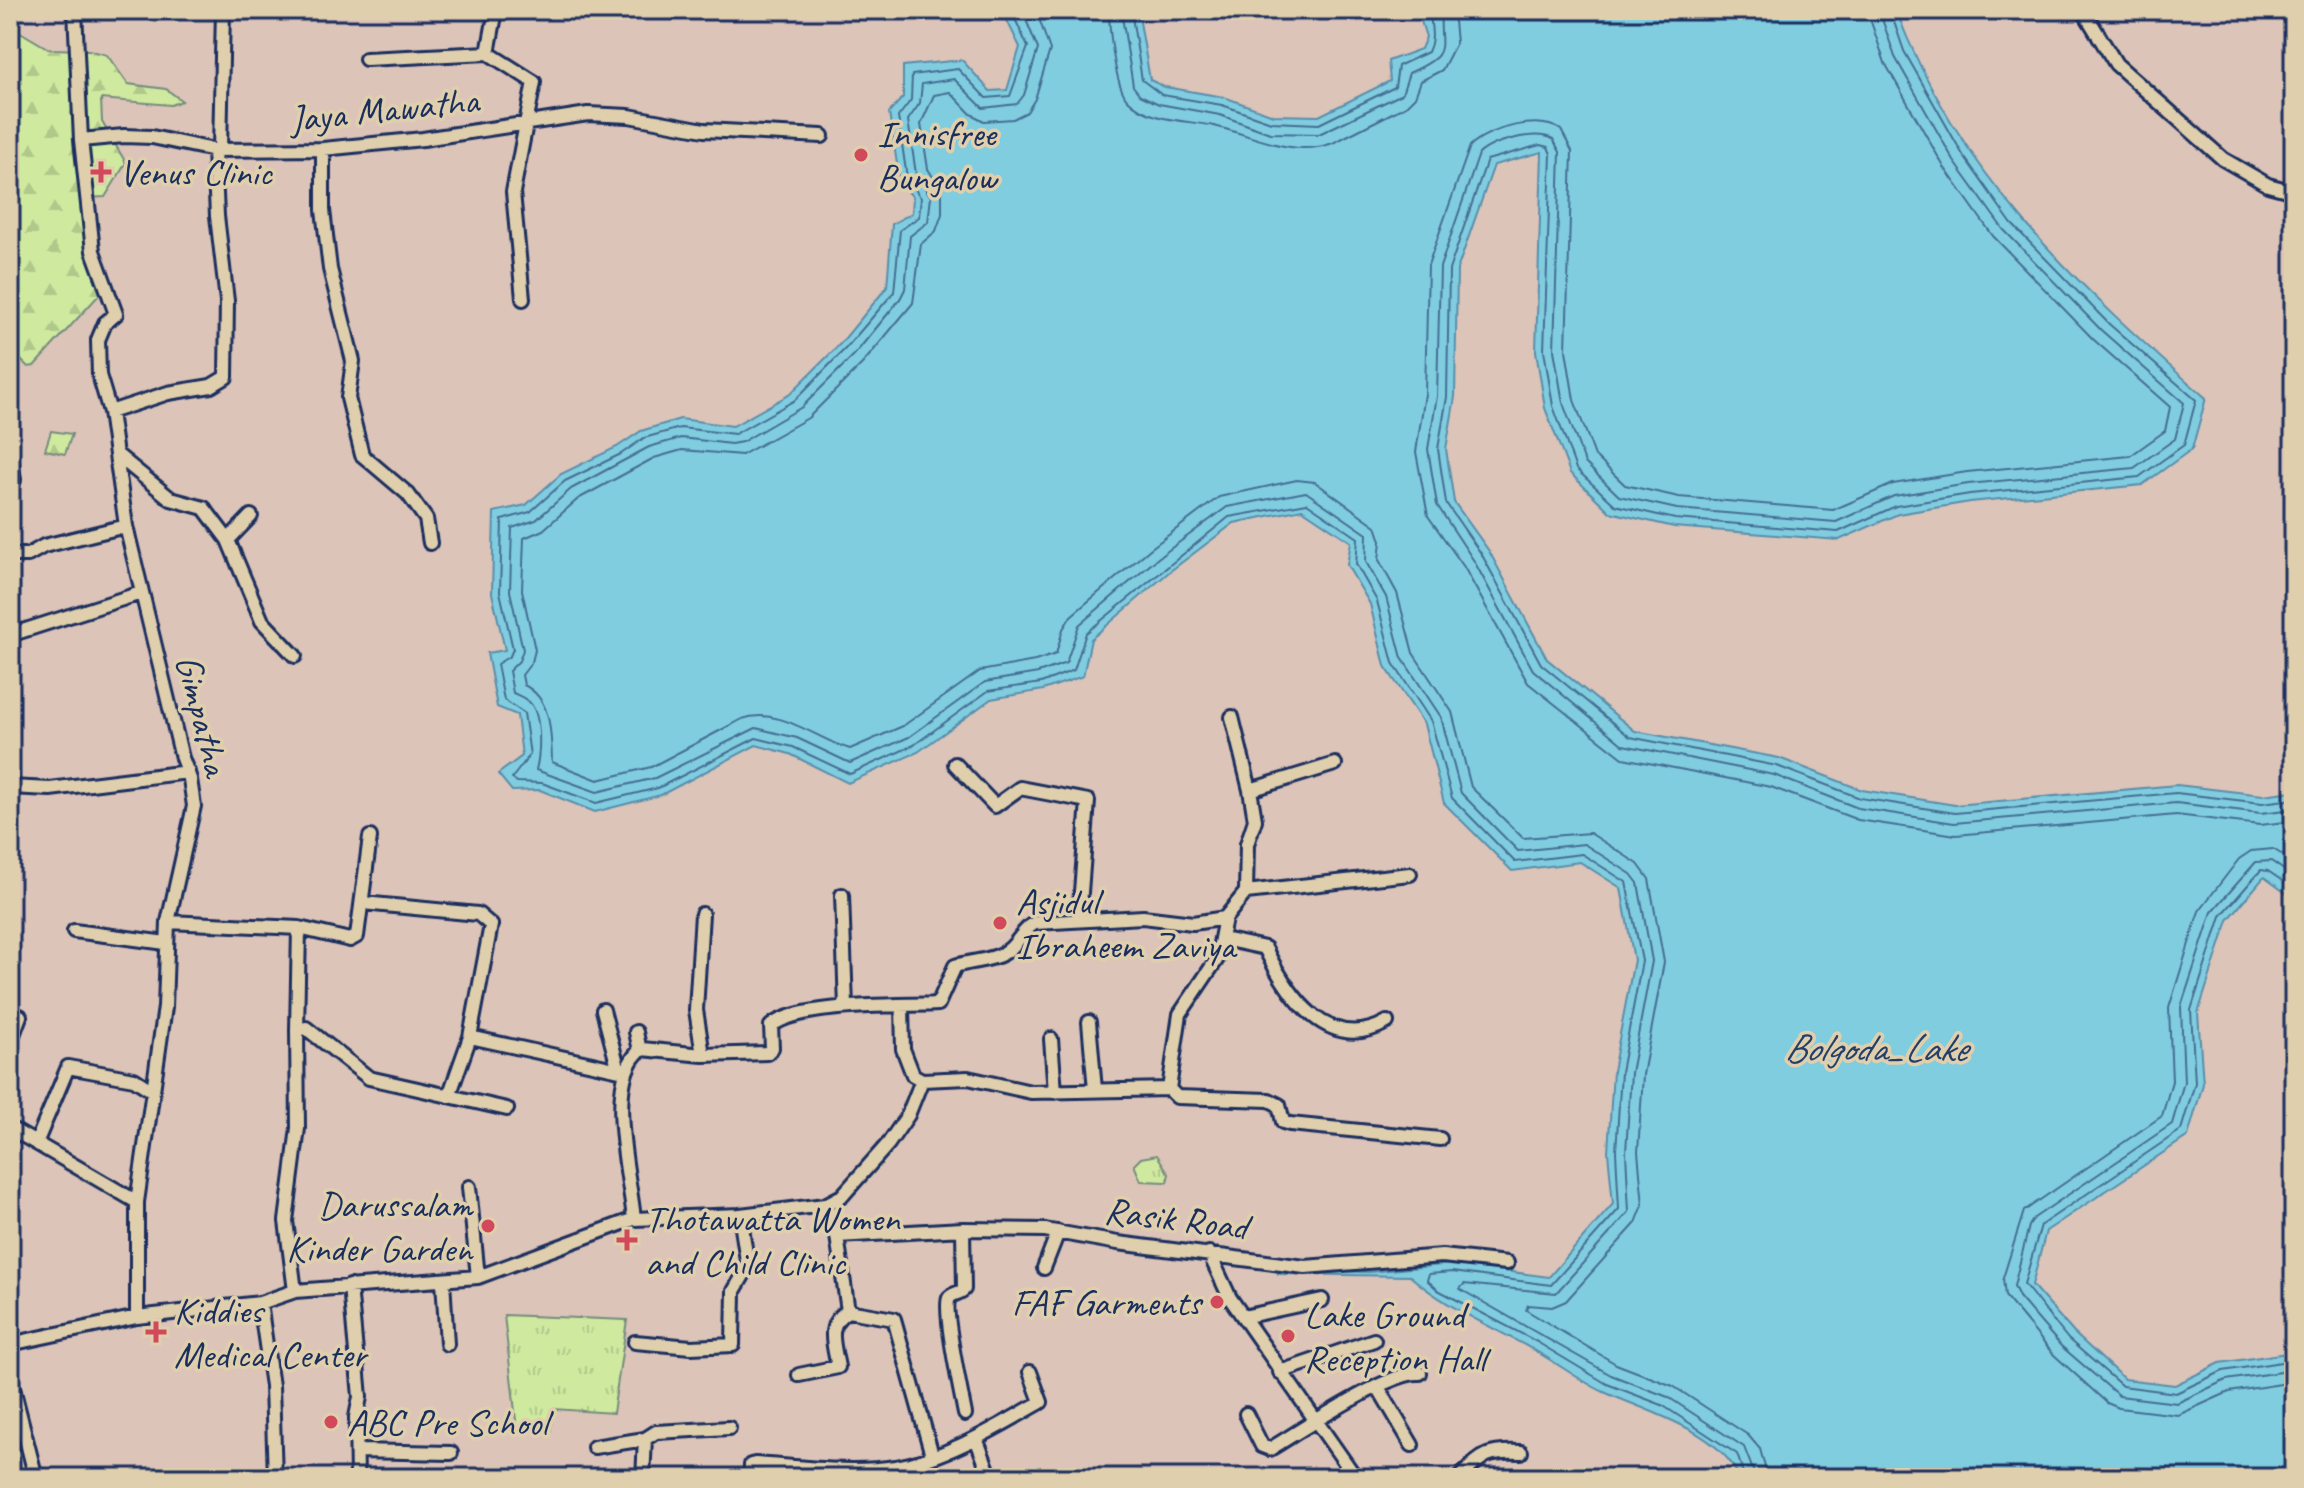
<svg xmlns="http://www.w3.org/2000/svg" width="2304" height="1488" font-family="Caveat,sans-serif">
<defs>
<pattern id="grass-tufts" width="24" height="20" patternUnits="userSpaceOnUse" patternTransform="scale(2)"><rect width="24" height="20" fill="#cfe99f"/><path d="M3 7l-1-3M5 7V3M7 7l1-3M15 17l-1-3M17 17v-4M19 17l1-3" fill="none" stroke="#b1c88b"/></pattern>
<pattern id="forest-firs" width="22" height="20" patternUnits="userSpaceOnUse" patternTransform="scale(2)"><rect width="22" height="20" fill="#cfe99f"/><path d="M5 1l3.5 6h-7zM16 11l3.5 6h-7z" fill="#b1c88b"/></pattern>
</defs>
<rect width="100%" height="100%" fill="#dcc4b8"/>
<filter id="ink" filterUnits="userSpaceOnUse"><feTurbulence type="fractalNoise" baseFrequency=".0125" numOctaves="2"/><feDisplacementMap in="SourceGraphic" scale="16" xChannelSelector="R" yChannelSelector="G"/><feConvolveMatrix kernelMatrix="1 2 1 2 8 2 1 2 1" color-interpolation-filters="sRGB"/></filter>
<g filter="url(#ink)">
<!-- grass -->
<path fill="url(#grass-tufts)" stroke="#758c7e" stroke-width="2" d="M1157 1155 1169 1174 1167 1182 1141 1181 1134 1165 1141 1158Z
M504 1315 627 1320 613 1413 554 1409 550 1433 517 1429Z"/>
<!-- forest -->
<path fill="url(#forest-firs)" stroke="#758c7e" stroke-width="2" d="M10 26 49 49 89 50 107 55 128 84 166 89 182 101 171 105 101 99 102 122 126 163 105 197 86 198 110 283 34 366 28 367 20 359H10Z
M51 431 72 434 65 454 45 450Z"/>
<!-- water -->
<path fill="#81cde0" stroke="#588eac" stroke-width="2" d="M1002 10H1138L1150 80 1165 87 1224 97 1273 115 1319 116 1390 81 1388 61 1421 49 1426 37 1420 18 1425 10H1896C1959 176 2076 284 2206 398L2192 449 2142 485 1970 502 1898 514 1839 540 1674 527 1610 512 1570 473 1545 408 1536 351 1542 152 1494 165 1457 270 1455 397 1446 449 1454 502 1489 551 1547 659 1635 731 1779 758 1862 790 1955 805 2177 785 2263 795 2294 791V899L2264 877 2228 920 2198 1013 2203 1084 2188 1136 2046 1231 2032 1285 2074 1333 2124 1379 2175 1385 2220 1363 2294 1352V1478H1739C1721 1431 1646 1411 1604 1392 1578 1380 1555 1361 1530 1348 1489 1325 1445 1307 1410 1276L1278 1274 1277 1270 1369 1272 1452 1264 1549 1277 1613 1204 1608 1152 1613 1071 1634 960 1621 888 1580 862 1512 871 1444 803 1424 724 1385 666 1370 604 1347 565 1351 542 1302 509 1234 523 1169 572 1091 639 1083 676 1043 690 991 699 918 752 848 783 790 754 756 745 661 795 595 812 540 790 512 791 498 774 522 756 517 715 497 707 487 653 505 650 492 593 494 512 526 505 561 474 617 447 641 431 680 419 733 426 790 394 841 343 887 287 892 224 912 213 913 197 900 183 889 113 903 97V66L962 60 990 91 1007 90 1020 47Z"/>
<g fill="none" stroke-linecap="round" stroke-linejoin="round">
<!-- shore -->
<path stroke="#446e92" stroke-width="2" d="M1011 10 1028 47 1010 96 986 98 958 69 912 75 911 100 898 117 907 178 921 198 919 217 900 230 894 292 846 348 795 400 735 434 680 428 644 438 621 454 565 481 530 512 502 520 500 592 513 649 510 656 497 664 504 700 524 713 530 755 512 778 517 782 542 783 596 803 658 788 756 738 793 747 850 774 914 745 988 691 1041 683 1074 670 1086 633 1229 517 1307 503 1358 538 1356 564 1377 601 1393 663 1431 721 1452 798 1515 862 1582 854 1626 882 1642 961 1621 1072 1616 1152 1619 1209 1551 1285 1452 1272 1429 1274 1427 1280 1438 1290 1537 1342 1607 1384 1662 1405 1737 1454 1745 1478
M1022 10 1038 49 1024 95 1017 104 983 108 954 79 922 84 920 103 908 120 916 174 931 197 928 222 910 236 905 289 900 299 854 355 802 407 742 442 731 444 681 438 649 447 571 489 536 520 512 528 510 591 523 650 519 661 509 671 513 693C519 696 526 698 531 704 542 718 540 754 536 770L597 792 655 778 756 728 797 738 850 763 909 737 985 682 1038 673 1066 663 1079 625 1158 558 1227 507 1306 492 1367 534 1366 562 1386 597 1402 658 1441 717 1461 793 1518 851 1584 844 1631 874 1638 883 1652 961 1631 1073 1626 1152 1629 1212 1556 1293 1464 1284 1460 1289 1611 1375 1668 1397 1744 1447 1756 1478
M1036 10 1050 50 1035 99 1027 112 1013 119 984 121 971 114 950 92 934 95 921 124 928 169 942 191V214L936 231 921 244 913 303 863 363 808 418 742 455 682 450 654 458 578 499 543 530 524 538 522 590 535 650 532 662 522 675 524 685C552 699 551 733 552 762L598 780 651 767 742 719C780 706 817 740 850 749L903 726 980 671 1035 661 1056 654 1063 629 1071 616 1150 549 1219 497 1297 480 1315 482 1376 526 1381 541 1379 560 1397 593 1413 653 1452 712 1471 787 1523 838 1590 833 1638 864 1649 879 1664 962 1643 1075 1638 1152 1643 1205 1636 1223 1566 1301 1552 1307 1528 1305 1526 1310 1616 1364 1673 1386 1748 1435 1760 1449 1768 1478
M1109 10C1109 29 1115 85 1127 99 1148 122 1187 120 1214 126 1253 135 1292 158 1333 143L1406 106 1415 97 1421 81 1442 70 1456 43 1453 10
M1121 10 1133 86 1140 95 1159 104 1220 115 1270 133 1319 134 1402 94 1409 73C1454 53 1438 50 1441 10
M1131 10 1142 80 1162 95 1222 105 1271 122 1319 124 1395 87 1398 66 1428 52C1436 36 1429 26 1431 10
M1867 10 1885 63 1944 167 1993 236 2094 340 2170 407 2165 431 2130 456 1967 472 1893 484 1833 510 1679 497 1625 485 1595 456 1574 400 1566 350 1572 151 1561 130C1539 115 1488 128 1470 146L1428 265 1425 394 1416 452 1428 516 1464 567 1528 683 1623 758 1771 787 1858 820 1956 835 2176 815 2260 825 2294 821
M1879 10 1895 57 1954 161 2003 229 2102 331 2184 403 2175 439 2134 468 1968 484 1894 496 1836 522 1677 509 1619 496 1585 463 1563 403 1554 350 1560 152 1553 139C1536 130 1493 141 1479 154L1440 267 1437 396 1428 449 1437 505 1474 561 1533 670 1623 745 1774 775 1858 808 1954 823 2176 803 2261 813 2294 809
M1890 10 1904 51 1963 155 2011 223 2109 324 2196 400 2184 445 2139 477 1970 494 1896 506 1838 532 1675 519 1615 505 1576 469 1553 406 1544 350 1551 154 1548 147 1540 145 1487 160 1449 270 1447 397 1438 449 1446 503 1482 555 1541 664 1630 737 1777 766 1860 798 1955 813 2176 793 2262 803 2294 799
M2294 862 2273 849 2251 851 2239 859 2199 911 2169 1008 2172 1081 2162 1116 2024 1211 2003 1278 2005 1296 2053 1354 2107 1403 2119 1408 2178 1415 2229 1392 2294 1382
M2294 877 2271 861 2256 862 2212 912 2181 1007 2184 1082 2172 1124 2034 1218 2029 1226 2014 1286 2019 1297 2061 1346 2119 1396 2177 1403 2226 1380 2294 1370
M2294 889 2268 871 2261 870 2221 916 2191 1010 2195 1083 2181 1130 2041 1225 2024 1284 2068 1339 2122 1386 2176 1393 2223 1371 2294 1360"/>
<!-- minor casing -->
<g stroke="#1b2f5e" stroke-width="18">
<path id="minor" d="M75 10 81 140 124 136 152 137 214 150 323 149 423 139 588 114 629 116 704 130 822 136
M2083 10 2116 64 2223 159 2268 185 2294 192
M488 53 496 10
M366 59 488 53 534 82 513 192 523 299
M81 140 93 251 116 314 105 323 98 340 99 375 110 412 126 526 182 758 190 779 194 806 168 922 165 1007 137 1202V1317
M323 149V210L330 269 353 361 348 398 362 455 408 494 426 519 430 543
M220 150 223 10
M110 412 168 393 211 386 226 377 227 301 217 216 214 150
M10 453 14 480 10 486
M116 454 171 499 204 508 228 540 262 621 295 656
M228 540 251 516
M10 555H28L44 546 126 526
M10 635 141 593
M1232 717 1250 790
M955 764 995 806 1020 788 1088 801 1079 918
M10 787 50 789 188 772
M1246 892 1410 874
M842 895 846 1007
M363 903 478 914 491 925 470 1037 449 1096
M702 914 696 1010 703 1055
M168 922 299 928 350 940 357 936 370 837
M74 931 166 943
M1223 939 1265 948C1288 996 1328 1055 1387 1022
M902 1006 903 1049 913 1075 922 1080
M603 1010 618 1067
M1089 1022 1095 1090
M297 1030 299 928
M636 1032 640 1051
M470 1037 624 1071
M1051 1039 1055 1092
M10 1043 20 1016
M1169 1089 1177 1097 1269 1100 1279 1105 1283 1122 1290 1124 1440 1139
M10 1128 137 1202
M37 1141 68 1067 134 1079 151 1090
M469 1187 478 1277
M825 1205 837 1236 848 1311 894 1319 932 1455
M634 1219C630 1175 603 1077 642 1049L703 1055 767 1053 772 1048 771 1026C798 1003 900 1006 938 1004L955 966C970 961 991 961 1004 953 1019 945 1020 931 1035 923L1143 917 1193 923 1225 918
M963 1229 964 1289C960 1294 952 1293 949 1298 943 1309 962 1398 965 1414
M837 1236 963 1229 1045 1230 1118 1243 1305 1267 1442 1256 1507 1263
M1209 1253 1230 1298 1356 1478
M1044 1268 1058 1232
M443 1281 447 1344
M350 1286 360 1397 356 1417 357 1478
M295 1291 286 1221 298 1128 297 1030 306 1028 369 1078 507 1109
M260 1303 272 1386 275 1478
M1243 1317 1322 1300
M635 1342 691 1347 733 1345 734 1291 748 1267 740 1215
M10 1344 137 1317 260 1303 295 1291 478 1277 634 1219 740 1215 825 1205 842 1196 888 1144 908 1115 922 1080 968 1078 1031 1092 1169 1089 1180 1014 1217 959 1225 918 1246 892 1247 844 1255 820 1250 790 1335 764
M1280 1372 1374 1340
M799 1375 838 1367C834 1345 825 1323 848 1311
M10 1376 36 1478
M1378 1387 1412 1445
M1246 1414 1262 1446 1270 1449C1300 1431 1389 1371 1420 1373
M976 1438 991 1478
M594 1447 645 1439 656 1432 729 1428
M357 1451 451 1453
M643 1478 645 1439
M750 1478 751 1465 755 1464C801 1467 850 1474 896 1467 947 1458 997 1427 1041 1402L1030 1372
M1459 1478C1483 1455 1486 1450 1521 1452"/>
</g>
<!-- minor -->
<use href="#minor" stroke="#e0cfac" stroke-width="12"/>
</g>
</g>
<!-- markers -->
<g fill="#d1495b" stroke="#e0cfac" stroke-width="3">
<circle cx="861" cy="155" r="8"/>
<path d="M97 160h8v8h8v8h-8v8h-8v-8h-8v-8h8z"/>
<circle cx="1000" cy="923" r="8"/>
<circle cx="488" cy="1226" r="8"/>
<path d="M623 1228h8v8h8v8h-8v8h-8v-8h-8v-8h8z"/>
<circle cx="1217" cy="1302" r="8"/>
<path d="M152 1320h8v8h8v8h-8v8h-8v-8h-8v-8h8z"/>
<circle cx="1288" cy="1336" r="8"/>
<circle cx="331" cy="1422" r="8"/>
</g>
<g text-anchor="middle" stroke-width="7" stroke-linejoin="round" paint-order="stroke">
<!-- street labels -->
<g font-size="38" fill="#1b2f5e" stroke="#e0cfac">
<text transform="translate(384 109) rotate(-6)" y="13">Jaya Mawatha</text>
<text transform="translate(203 715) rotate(76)" y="13">Gimpatha</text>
<text transform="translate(1176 1218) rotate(7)" y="13">Rasik Road</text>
</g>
<!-- poi labels -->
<g font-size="38" fill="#1b2f5e" stroke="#e0cfac" text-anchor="start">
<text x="877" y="146">Innisfree<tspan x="877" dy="44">Bungalow</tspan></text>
<text x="119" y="185">Venus Clinic</text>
<text x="1016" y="914">Asjidul<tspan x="1016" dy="44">Ibraheem Zaviya</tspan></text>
<text x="472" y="1217" text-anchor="end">Darussalam<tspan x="472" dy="44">Kinder Garden</tspan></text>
<text x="645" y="1231">Thotawatta Women<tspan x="645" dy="44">and Child Clinic</tspan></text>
<text x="1201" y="1315" text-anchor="end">FAF Garments</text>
<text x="174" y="1323">Kiddies<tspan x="174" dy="44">Medical Center</tspan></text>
<text x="1304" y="1327">Lake Ground<tspan x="1304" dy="44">Reception Hall</tspan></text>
<text x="347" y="1435">ABC Pre School</text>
</g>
<!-- water labels -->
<g font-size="40" font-style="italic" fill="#253f6b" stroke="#e0cfac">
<text x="1875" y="1061">Bolgoda_Lake</text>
</g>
</g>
<!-- margin -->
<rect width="2304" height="1488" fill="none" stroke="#e0cfac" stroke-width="40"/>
<rect x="20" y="20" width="2264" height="1448" fill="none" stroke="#1b2f5e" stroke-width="3" filter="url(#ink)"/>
</svg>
